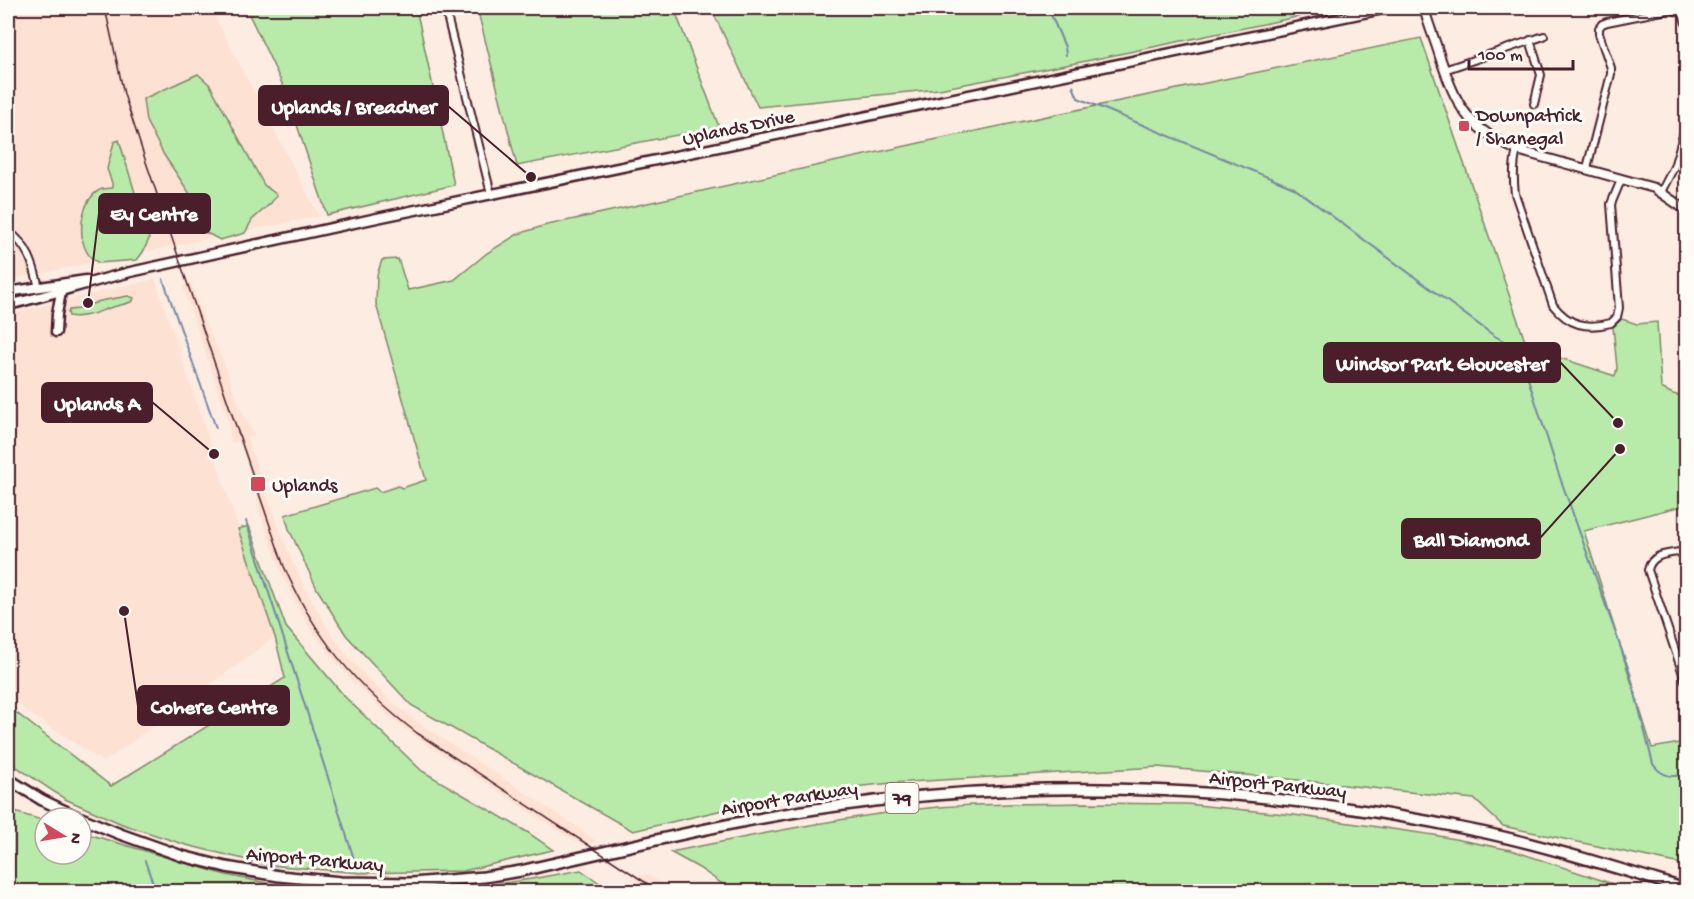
<svg xmlns="http://www.w3.org/2000/svg" width="1694" height="899" font-family="'Gochi Hand',sans-serif">
<rect width="100%" height="100%" fill="#fdece2"/>
<filter id="ink" filterUnits="userSpaceOnUse"><feTurbulence type="fractalNoise" baseFrequency=".0167" numOctaves="2"/><feDisplacementMap in="SourceGraphic" scale="12" xChannelSelector="R" yChannelSelector="G"/><feConvolveMatrix kernelMatrix="1 2 1 2 8 2 1 2 1" color-interpolation-filters="sRGB"/></filter>
<g filter="url(#ink)">
<!-- built -->
<path fill="#fde1d3" d="M8 8H210L319 216 8 280Z
M155 279 275 637 104 762 29 713 8 694V314Z
M191 284 204 320 226 368 238 403 254 435 247 438 265 491 290 556 308 594 332 635 350 659 373 684 397 706 422 725 577 827 597 842 584 845 568 837 415 736 391 718 352 681 312 631 295 602 282 574 258 507 259 506 257 494 239 441 231 443 228 419 183 287Z
M646 874 676 891H653L633 878Z"/>
<!-- green -->
<path fill="#b8eaaa" stroke="#81846a" stroke-width="1.5" d="M246 8H416L454 185 327 215 286 92Z
M477 8H674L719 127 517 166Z
M711 8H1340L1081 62 939 89 758 107Z
M1421 38 1527 347 1615 376 1617 368 1613 327 1622 319 1637 324 1657 322 1661 388 1673 394 1686 397V505L1584 531 1652 748 1686 742V865L1503 826 1474 799 1279 778 1157 767 892 783 795 793 633 831 411 705 346 635 317 589 289 529 285 515 375 488 380 492 398 486 402 488 426 480 376 304 377 275 382 260 398 259 408 290 454 280 487 253 518 234 543 226 933 140Z
M198 74 210 85 264 185 277 195 271 203 252 220 245 233 220 240 203 231 196 203 164 155 146 121 143 99Z
M119 140 149 239 143 252 137 260 99 263C74 253 78 203 98 191 101 188 107 189 112 188V183L107 169 114 142Z
M128 296 134 298 133 301C127 304 120 305 113 307 99 311 85 319 69 316L68 313 69 310 79 309 100 301Z
M249 526 286 627 346 698 422 771 527 832 553 850 463 871 360 873 268 865 186 845 122 824 65 799 8 761V703L14 711 111 786 285 678 275 637 238 529Z
M1083 803 1187 804 1294 815 1434 835 1511 850 1634 891 734 892 699 868 670 852C756 835 841 817 928 808 979 803 1032 804 1083 803Z
M8 810 45 821V854H81V832L226 875 282 886 328 891H8Z
M581 870 611 891H449L531 879Z"/>
<g fill="none" stroke-linecap="round" stroke-linejoin="round">
<!-- stream -->
<path stroke="#7587a2" stroke-width="2" d="M1048 8 1065 47 1066 55
M1073 86 1078 98 1294 188 1493 335 1507 343 1518 354 1525 369 1558 472 1630 673 1653 764C1662 777 1673 778 1686 774
M163 279 216 428
M246 521 354 859 349 867
M145 861 156 892"/>
<!-- minor casing -->
<g stroke="#4a1f2b" stroke-width="10">
<path id="minor" d="M445 8 491 194
M1530 40 1541 75 1534 104
M1444 70 1544 36
M1517 150C1513 165 1513 178 1515 194L1553 305C1569 326 1587 329 1611 323L1617 317 1619 308 1611 204 1621 180
M1587 168 1611 74V68L1599 34V28L1602 24 1607 22 1672 9 1683 14 1686 23
M1661 192 1674 167 1686 125
M8 231C28 245 34 265 39 288
M1686 551C1670 554 1652 552 1648 570L1686 683"/>
</g>
<!-- tertiary casing -->
<g stroke="#4a1f2b" stroke-width="12">
<path id="tertiary" d="M1424 8C1428 24 1435 40 1440 57 1457 107 1467 128 1517 150L1654 188 1686 210"/>
</g>
<!-- secondary casing -->
<g stroke="#4a1f2b" stroke-width="13">
<path id="secondary" d="M8 292 86 280
M8 305C51 295 92 281 135 271L377 218 1388 8
M56 332 57 314 61 292"/>
</g>
<!-- trunk casing -->
<g stroke="#4a1f2b" stroke-width="14">
<path id="trunk" d="M8 779 42 800 80 818
M81 818 120 834 182 856 226 867 279 876 341 882 412 883 484 877 521 871C623 848 725 822 829 807 1048 775 1271 786 1486 833 1553 848 1620 869 1686 889"/>
</g>
<!-- minor -->
<use href="#minor" stroke="#fdfcf7" stroke-width="6"/>
<!-- tertiary -->
<use href="#tertiary" stroke="#fdfcf7" stroke-width="8"/>
<!-- secondary -->
<use href="#secondary" stroke="#fdfcf7" stroke-width="8"/>
<!-- trunk -->
<use href="#trunk" stroke="#fdfcf7" stroke-width="9"/>
<!-- tram -->
<path stroke="#4a1f2b" stroke-width="1.5" d="M105 8 124 94 145 159 283 564C313 635 356 687 417 733L660 892"/>
</g>
</g>
<!-- markers -->
<g fill="#d1495b" stroke="#fdfcf7" stroke-width="2">
<rect x="1458" y="120" width="12" height="12" rx="3"/>
<rect x="250" y="476" width="16" height="16" rx="3"/>
</g>
<g text-anchor="middle" stroke-width="6" stroke-linejoin="round" paint-order="stroke">
<!-- shield labels -->
<rect fill="#fdfcf7" stroke="#806168" stroke-width="1.5" x="885.5" y="783" width="33" height="30" rx="4.5"/>
<g font-size="18" font-weight="bold" fill="#4a1f2b">
<text x="902" y="804">79</text>
</g>
<!-- poi labels -->
<g font-size="20" fill="#4a1f2b" stroke="#fdfcf7" text-anchor="start">
<text x="1476" y="121">Downpatrick<tspan x="1476" dy="23">/ Shanegal</tspan></text>
<text x="272" y="491">Uplands</text>
</g>
<!-- street labels -->
<g font-size="20" fill="#4a1f2b" stroke="#fdfcf7">
<text transform="translate(738 126) rotate(-12)" y="7">Uplands Drive</text>
<text transform="translate(1278 783) rotate(6)" y="7">Airport Parkway</text>
<text transform="translate(789 797) rotate(-9)" y="7">Airport Parkway</text>
<text transform="translate(315 858) rotate(5)" y="7">Airport Parkway</text>
</g>
</g>
<!-- callouts -->
<path fill="none" stroke="#4a1f2b" stroke-width="2" d="M531 177L448 106M88 303L99 213M1618 423L1560 362M214 454L152 402M1620 449L1540 538M124 611L138 706"/>
<g fill="#4a1f2b" stroke="#fdfcf7" stroke-width="2">
<circle cx="531" cy="177" r="6"/>
<circle cx="88" cy="303" r="6"/>
<circle cx="1618" cy="423" r="6"/>
<circle cx="214" cy="454" r="6"/>
<circle cx="1620" cy="449" r="6"/>
<circle cx="124" cy="611" r="6"/>
</g>
<g fill="#4a1f2b" stroke="#4a1f2b" stroke-width="2">
<rect x="259" y="86" width="189" height="39" rx="6"/>
<rect x="99" y="194" width="111" height="39" rx="6"/>
<rect x="1324" y="343" width="236" height="39" rx="6"/>
<rect x="42" y="383" width="110" height="39" rx="6"/>
<rect x="1402" y="519" width="138" height="39" rx="6"/>
<rect x="138" y="686" width="151" height="39" rx="6"/>
</g>
<g font-size="21" text-anchor="middle" font-weight="bold" fill="#fff">
<text x="354" y="113">Uplands / Breadner</text>
<text x="154" y="220">Ey Centre</text>
<text x="1442" y="370">Windsor Park Gloucester</text>
<text x="97" y="410">Uplands A</text>
<text x="1471" y="546">Ball Diamond</text>
<text x="214" y="713">Cohere Centre</text>
</g>
<!-- margin -->
<rect width="1694" height="899" fill="none" stroke="#fdfcf7" stroke-width="30"/>
<rect x="15" y="15" width="1664" height="869" fill="none" stroke="#4a1f2b" stroke-width="2" filter="url(#ink)"/>
<!-- north arrow -->
<g transform="translate(63 836) rotate(101)"><circle r="28" fill="#fdfcf7" stroke="#b5a4a5" stroke-width="1.5"/>
<path d="M0-4.5L10 22L0 15L-10 22Z" fill="#d1495b"/>
<text y="-9" font-size="16" font-weight="bold" text-anchor="middle" fill="#4a1f2b">N</text>
</g>
<!-- scale -->
<path d="M1469 60v9h104v-9" fill="none" stroke="#4a1f2b" stroke-width="3"/>
<text x="1478" y="60" font-size="18" fill="#4a1f2b" stroke="#fdfcf7" stroke-width="4.5" paint-order="stroke">100 m</text>
</svg>
